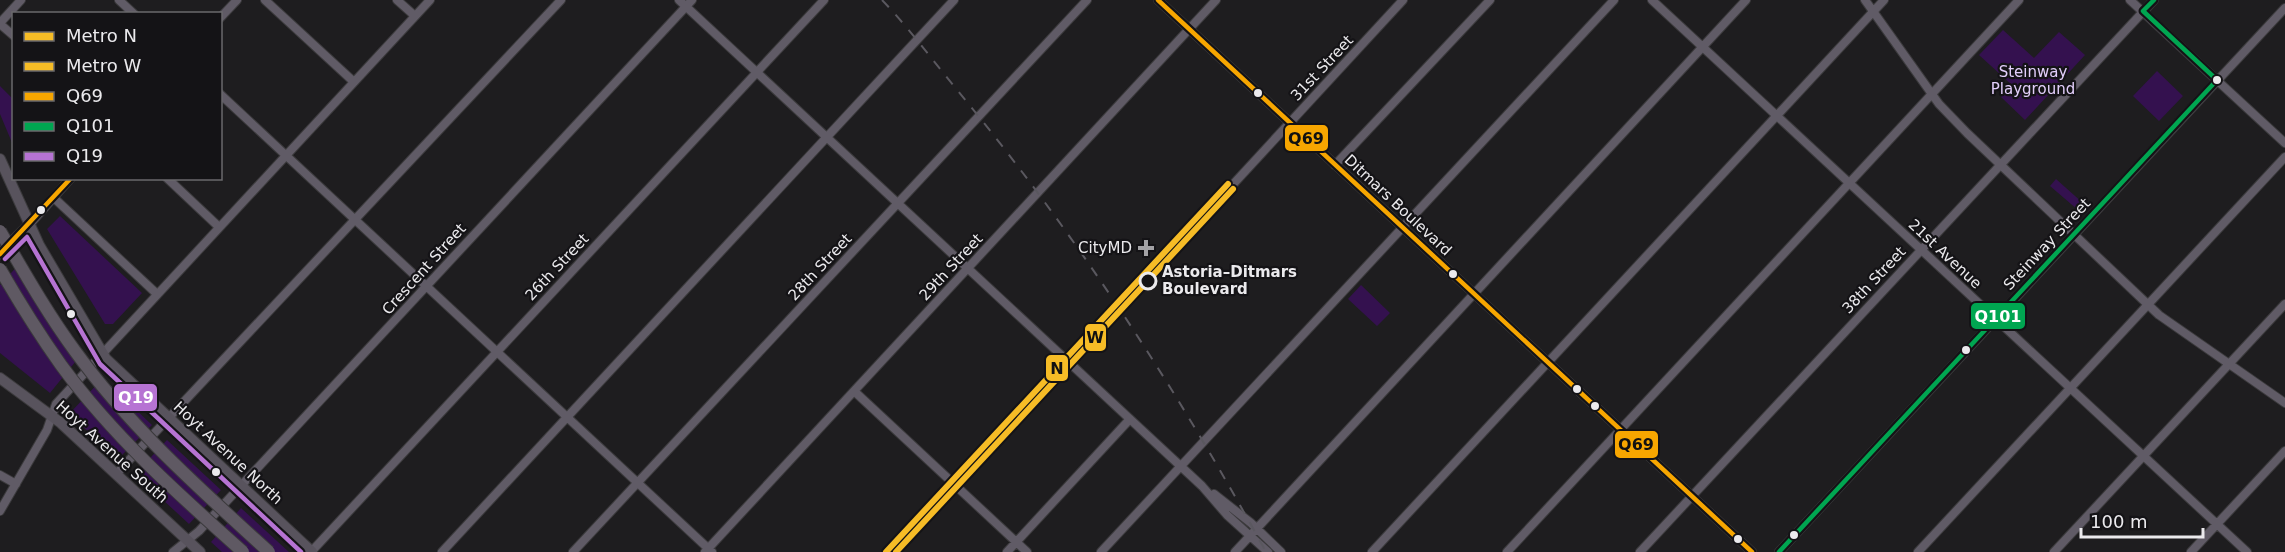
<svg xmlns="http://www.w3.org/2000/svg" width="2285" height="552" font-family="'DejaVu Sans',sans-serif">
<rect width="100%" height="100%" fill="#1e1d1f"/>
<!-- green -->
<path fill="#34114f" d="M2003 30 2034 58 2059 32 2085 55 2025 120 2001 97 2012 85 1979 55Z
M2157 71 2183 96 2159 121 2133 96Z
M0 86 13 99V145L0 114Z
M2056 179 2084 204 2078 210 2050 186Z
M60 216 142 293 113 324H105L47 229Z
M23 260 80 356 50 393 0 353V285Z
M1361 285 1390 313 1377 326 1348 299Z
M103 378 152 425 118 459 69 414Z
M167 440 221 490 189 524 135 474Z
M241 508 289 552H222L211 542Z"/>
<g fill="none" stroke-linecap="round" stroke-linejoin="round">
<!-- minor casing -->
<g stroke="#3b3a3c" stroke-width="10">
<path id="minor" d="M119 0 134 14
M265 0 354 82
M397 0 415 16
M679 0 1202 486 1227 515 1268 552
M1158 0 1752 552
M1652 0 2247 552
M1865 0 1939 104 1967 133 2159 315 2285 403
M2130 0 2285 143
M220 18 237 0
M0 23 21 0
M0 24 14 36
M220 94 712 552
M1335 165 1490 0
M167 178 219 227
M54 198 157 294
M30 224 71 178
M854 391 1027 552
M117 473 561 0
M0 475 16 484
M1214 494 1251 523 1281 552
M0 511 47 430 56 404 430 0
M173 552 199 531 692 0
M311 552 824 0
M442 552 954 0
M573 552 1087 0
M705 552 1216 0
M894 552 1403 0
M1007 552 1130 419
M1101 552 1614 0
M1235 552 1746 0
M1372 552 1884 0
M1507 552 2019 0
M1640 552 2154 0
M1779 552 2285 8
M1918 552 2285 157
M2054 552 2285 304
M2191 552 2285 451"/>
</g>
<!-- major casing -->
<g stroke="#3b3a3c" stroke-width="12">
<path id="major" d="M0 159 39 245 106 359 312 552
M0 254 30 224
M0 378 61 423 200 552"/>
</g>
<!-- minor -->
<use href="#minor" stroke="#605b66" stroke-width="8"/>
<!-- major -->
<use href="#major" stroke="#58535d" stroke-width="10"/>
<!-- rail -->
<path stroke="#5a585f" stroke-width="2" stroke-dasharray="10 10" stroke-linecap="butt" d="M882 0C909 28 933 61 958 91 1076 234 1177 389 1266 552
M893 552 979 459 1013 416"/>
<!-- highway-bridge casing -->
<g stroke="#3b3a3c" stroke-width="14" stroke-linecap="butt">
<path id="highway-bridge" d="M0 231C24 272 47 313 75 351 130 427 200 489 269 552
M0 269C19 302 39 334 61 365 113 436 178 494 243 552"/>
</g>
<!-- highway-bridge -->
<use href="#highway-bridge" stroke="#5f5963" stroke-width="12"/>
<!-- bus-1 casing -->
<g stroke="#141316" stroke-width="9">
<path id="bus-1" d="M1158 0 1752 552
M0 254 71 178"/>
</g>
<!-- bus-2 casing -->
<g stroke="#141316" stroke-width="9">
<path id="bus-2" d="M2154 0 2143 11 2217 80
M1779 552 2217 80"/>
</g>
<!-- bus-3 casing -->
<g stroke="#141316" stroke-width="9">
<path id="bus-3" d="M5 259 27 237 100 364 301 552"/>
</g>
<!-- bus-1 -->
<use href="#bus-1" stroke="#f7a600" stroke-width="4.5"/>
<!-- bus-2 -->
<use href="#bus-2" stroke="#00a651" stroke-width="4.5"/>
<!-- bus-3 -->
<use href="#bus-3" stroke="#b673d3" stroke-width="4.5"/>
<!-- metro-1 casing -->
<g stroke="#141316" stroke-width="10">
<path id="metro-1" d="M886 552 1228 184"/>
</g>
<!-- metro-2 casing -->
<g stroke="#141316" stroke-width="10">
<path id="metro-2" d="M896 552 1233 189"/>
</g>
<!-- metro-1 -->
<use href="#metro-1" stroke="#f6bc26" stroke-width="6"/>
<!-- metro-2 -->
<use href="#metro-2" stroke="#f6bc26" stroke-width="6"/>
</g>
<!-- markers -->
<g fill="#ebeaed" stroke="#141316" stroke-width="2">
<circle cx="2217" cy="80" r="5"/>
<circle cx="1258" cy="93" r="5"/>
<circle cx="41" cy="210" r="5"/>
<circle cx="1453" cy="274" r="5"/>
<circle cx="71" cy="314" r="5"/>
<circle cx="1966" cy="350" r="5"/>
<circle cx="1577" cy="389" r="5"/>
<circle cx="1595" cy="406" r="5"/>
<circle cx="216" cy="472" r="5"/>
<circle cx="1794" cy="535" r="5"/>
<circle cx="1738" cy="539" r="5"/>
</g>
<path fill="#a3a2a5" stroke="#141316" stroke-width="2" d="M1143 239h6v6h6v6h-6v6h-6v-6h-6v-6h6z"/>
<circle fill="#141316" stroke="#ebeaed" stroke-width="3" cx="1148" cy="281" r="8"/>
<g text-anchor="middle" stroke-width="4.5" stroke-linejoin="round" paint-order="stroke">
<!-- street labels -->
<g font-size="15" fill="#ebeaed" stroke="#141316">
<text transform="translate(1322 68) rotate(-47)" y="5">31st Street</text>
<text transform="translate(1398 205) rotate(43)" y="5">Ditmars Boulevard</text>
<text transform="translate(2047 244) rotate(-47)" y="5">Steinway Street</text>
<text transform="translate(1945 254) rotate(43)" y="5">21st Avenue</text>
<text transform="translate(557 267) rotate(-47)" y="5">26th Street</text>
<text transform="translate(820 267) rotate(-47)" y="5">28th Street</text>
<text transform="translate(951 267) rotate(-47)" y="5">29th Street</text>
<text transform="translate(424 269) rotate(-48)" y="5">Crescent Street</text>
<text transform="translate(1874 280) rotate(-47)" y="5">38th Street</text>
<text transform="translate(112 452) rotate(42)" y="5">Hoyt Avenue South</text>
<text transform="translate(228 453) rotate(43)" y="5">Hoyt Avenue North</text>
</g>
<!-- park labels -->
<g font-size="15" fill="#e2cefa" stroke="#141316">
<text x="2033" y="77">Steinway<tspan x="2033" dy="17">Playground</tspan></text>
</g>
<!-- poi labels -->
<g font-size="15" fill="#ebeaed" stroke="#141316" text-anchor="end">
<text x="1132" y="253">CityMD</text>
</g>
<!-- stop labels -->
<g font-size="15" font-weight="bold" fill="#ebeaed" stroke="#141316" text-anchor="start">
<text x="1162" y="277">Astoria–Ditmars<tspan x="1162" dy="17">Boulevard</tspan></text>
</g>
</g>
<g stroke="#141316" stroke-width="2">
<rect x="1284" y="124" width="45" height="28" rx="6" fill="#f7a600"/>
<rect x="1970" y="302" width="56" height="28" rx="6" fill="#00a651"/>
<rect x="1084" y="323" width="23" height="29" rx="6" fill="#f6bc26"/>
<rect x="1045" y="354" width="24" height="28" rx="6" fill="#f6bc26"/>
<rect x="113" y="383" width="45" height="29" rx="6" fill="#b673d3"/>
<rect x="1614" y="430" width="45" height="29" rx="6" fill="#f7a600"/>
</g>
<g font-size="16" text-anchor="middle" font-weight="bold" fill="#fff">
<text x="1998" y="322">Q101</text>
<text x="136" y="403">Q19</text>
</g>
<g font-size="16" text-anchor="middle" font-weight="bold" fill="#111">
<text x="1306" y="144">Q69</text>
<text x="1095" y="343">W</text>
<text x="1057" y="374">N</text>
<text x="1636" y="450">Q69</text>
</g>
<!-- legend -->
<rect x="12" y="12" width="210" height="168" fill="#141316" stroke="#6a696c" stroke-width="1.5"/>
<rect x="24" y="32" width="30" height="9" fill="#f6bc26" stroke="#6a696c" stroke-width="1.5"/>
<text x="66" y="42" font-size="18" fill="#ebeaed">Metro N</text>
<rect x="24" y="62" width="30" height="9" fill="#f6bc26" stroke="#6a696c" stroke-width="1.5"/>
<text x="66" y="72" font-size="18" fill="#ebeaed">Metro W</text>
<rect x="24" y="92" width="30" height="9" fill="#f7a600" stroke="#6a696c" stroke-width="1.5"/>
<text x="66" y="102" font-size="18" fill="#ebeaed">Q69</text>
<rect x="24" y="122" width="30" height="9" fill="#00a651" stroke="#6a696c" stroke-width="1.5"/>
<text x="66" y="132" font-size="18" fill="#ebeaed">Q101</text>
<rect x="24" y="152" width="30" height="9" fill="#b673d3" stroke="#6a696c" stroke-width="1.5"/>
<text x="66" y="162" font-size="18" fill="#ebeaed">Q19</text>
<!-- scale -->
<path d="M2081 528v9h122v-9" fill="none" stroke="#ebeaed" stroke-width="3"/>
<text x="2090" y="528" font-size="18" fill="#ebeaed" stroke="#141316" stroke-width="4.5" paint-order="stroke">100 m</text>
</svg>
